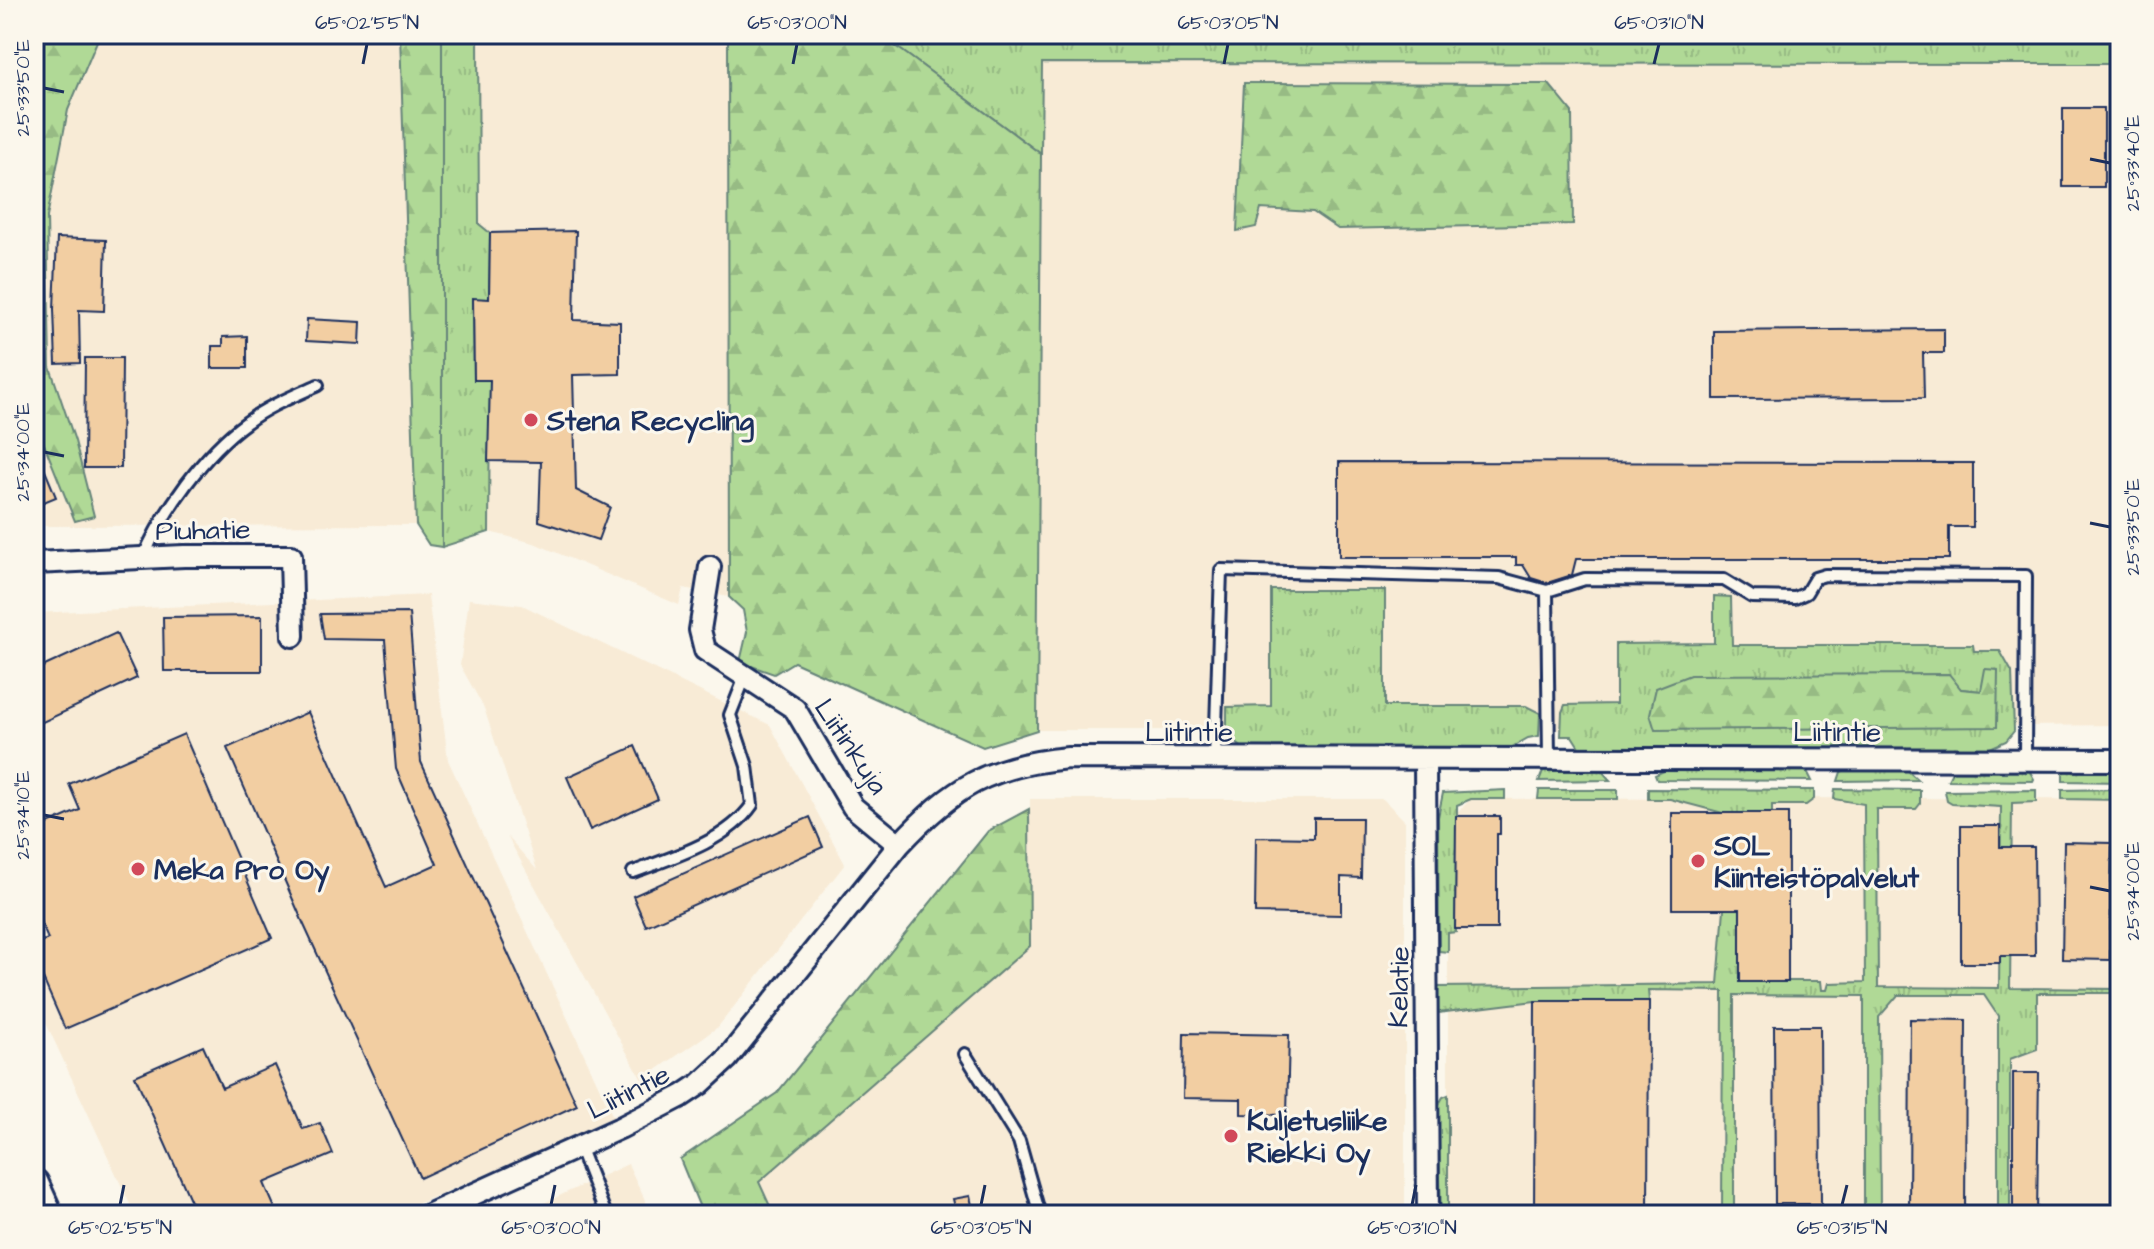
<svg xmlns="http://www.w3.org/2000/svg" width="2154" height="1249" font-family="'Architects Daughter',sans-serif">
<defs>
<pattern id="grass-tufts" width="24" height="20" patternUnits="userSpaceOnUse" patternTransform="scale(2)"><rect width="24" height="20" fill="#b0d996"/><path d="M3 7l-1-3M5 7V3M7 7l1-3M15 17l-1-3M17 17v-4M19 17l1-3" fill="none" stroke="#97bb84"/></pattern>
<pattern id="forest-firs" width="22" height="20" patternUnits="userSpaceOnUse" patternTransform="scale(2)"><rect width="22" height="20" fill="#b0d996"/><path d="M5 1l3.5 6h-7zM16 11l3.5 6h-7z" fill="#97bb84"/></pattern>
</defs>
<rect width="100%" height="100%" fill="#fbf7ec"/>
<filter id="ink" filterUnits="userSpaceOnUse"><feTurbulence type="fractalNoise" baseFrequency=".0125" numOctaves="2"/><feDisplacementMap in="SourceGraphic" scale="16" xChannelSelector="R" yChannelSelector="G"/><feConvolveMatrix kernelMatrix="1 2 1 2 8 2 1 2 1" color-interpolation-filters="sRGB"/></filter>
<g filter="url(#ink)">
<!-- built -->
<path fill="#f8ebd6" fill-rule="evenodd" d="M100 34H400L416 525 34 526V419L75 521 93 516 75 441 50 367 47 217 68 110Z
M478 34H728L729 597 683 588 679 605 534 543 489 532V380H474L473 298H489L490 233 479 224Z
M1041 63 2120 64V725L1655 730H1037Z
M428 595 448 760 614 1119 392 1215H135L34 997V613Z
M469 599 522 605 770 725 845 864 718 1027 642 1080 507 836 537 870 484 708 460 665Z
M1921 798 2120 800V1215H1448V821L1471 799Z
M1030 799H1383L1405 821V1215H774L759 1182 1030 946ZM1315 818 1362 819 1361 877H1341V915L1255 913 1256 837 1314 838Z
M628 1164 652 1215H518Z"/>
<!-- grass -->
<path fill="url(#grass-tufts)" stroke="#66847a" stroke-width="2" fill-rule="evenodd" d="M442 34H478L479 224 490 233 489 299H473L474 380H490L489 532 442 547Z
M875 34H2120V64L1042 63 1041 154 901 50Z
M1271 590H1385V706H1526L1540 713 1539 736 1528 738 1512 747 1243 748 1227 736V707L1271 706Z
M1714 596 1731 597 1732 645H1973L1974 651H2000L2012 672 2014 731 2006 741 1990 748 1579 747 1572 736H1561L1562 712 1565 705 1616 704V644L1714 643ZM1961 689 1981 691 1650 714Z
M1668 769 1803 770 1808 773 1812 781 1657 780 1655 775Z
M1601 770 1610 780 1539 781 1543 771Z
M1846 770H1907L1918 780 1838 781 1841 772Z
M1953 770H2029L2034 779 2033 781 1948 780Z
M2066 770H2120V782L2063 781V773Z
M1648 789 1814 790V799L1806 805H1772V813L1740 814V981H1821L1822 990H1827L1829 983 1865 982 1864 804 1834 799 1835 789 1920 790V804L1916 809H1877L1878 987 1999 988 2001 807 1952 804 1947 801 1945 791 2036 790V802L2012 803 2010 988 2120 989V993H2037V1049L2010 1059V1215H1998V1016L1984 995H1898L1879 1017 1880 1215H1864V996L1734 995V1215H1722L1723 991 1648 990 1649 1001H1535L1437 1013 1438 987 1718 984 1724 909 1723 813 1670 799H1648Z
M2120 789V800L2062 799V790Z
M1505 790V799H1471L1457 805 1456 932 1448 933V952L1439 951 1438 817 1443 793Z
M1539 790H1618V799H1538Z
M1448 1095V1215H1441L1438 1106 1443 1097Z"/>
<!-- forest -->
<path fill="url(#forest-firs)" stroke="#66847a" stroke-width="2" d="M34 34H100L68 110 47 217 50 367 75 441 94 516 75 521 34 419Z
M400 34H442V547L429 545 416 525Z
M728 34H875L901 50 1041 154 1037 730 983 747 794 662 774 674 740 662 747 632 743 610 729 597Z
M1244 83 1549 84 1572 112 1573 224 1338 229 1313 212 1261 209 1256 227 1237 231Z
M1985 669 1998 670 1997 727 1655 730 1650 714 1656 688 1690 675 1949 674 1961 689 1981 691Z
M1029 809 1030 946 759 1182 774 1215H703L680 1159 777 1093 988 831Z"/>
<!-- building -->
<path fill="#f2cea2" stroke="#1b2f5e" stroke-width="2" d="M2063 108H2104V187H2063Z
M576 231 574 320 620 322V374L573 375 576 490 610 507 598 540 539 521 541 462 488 461 490 380H474L473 298 489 299 490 233Z
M57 238 106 240 104 311 79 310 80 363 56 364 54 309Z
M307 319 361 322 360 344 306 341Z
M1944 329V353H1923L1924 398 1714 399V331Z
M247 336V368H212V346H223V337Z
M85 358H122L121 468H84Z
M34 444 56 497 34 506Z
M1339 462 1973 463V527H1949V559H1576L1572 575 1547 583 1531 578 1523 565H1516V557H1339Z
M409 613 421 762 577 1105 420 1178 304 925 227 748 308 712 386 887 437 864 396 769 385 640 324 639 320 614Z
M262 616V671H164L163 617Z
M116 633 137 678 34 726V671Z
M184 734 272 938 65 1029 34 958V945L48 939 34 907V830L80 810 69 784Z
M635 746 658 799 590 830 567 777Z
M1672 813H1788V982H1740V909H1672Z
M1456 816H1500V834H1497V929H1455Z
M810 817 823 847 646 926 633 896Z
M1314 818H1362L1361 878 1341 877V915L1255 913 1256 837 1314 838Z
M1961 826H2000V847H2034L2035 956H2000V963H1961Z
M2064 842 2112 843 2110 960 2062 959Z
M1535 1001H1649L1648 1215H1534Z
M1910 1019 1966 1020 1965 1215H1909Z
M1774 1026H1820L1821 1204H1775Z
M1184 1033 1289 1035 1287 1115 1241 1114V1099L1183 1098Z
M203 1046 222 1088 275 1065 303 1129 320 1123 333 1154 264 1183 278 1215H197L135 1076Z
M2013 1073H2039L2037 1215H2013Z
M970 1196 974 1215H957L953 1199Z"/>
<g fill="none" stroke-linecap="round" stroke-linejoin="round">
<!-- lane casing -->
<g stroke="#1b2f5e" stroke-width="16">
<path id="lane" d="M143 558C163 511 205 452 247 422 268 406 294 396 318 385
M1547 591 1585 579 1724 580 1752 597 1795 598 1806 593 1815 578 1825 575 2026 576 2025 759
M1215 759 1221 570 1499 578 1547 591 1549 759
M633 872C674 857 727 841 752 805L747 766 730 715 745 677
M965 1054 1019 1141 1040 1215
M579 1146 606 1215"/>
</g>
<!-- street casing -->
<g stroke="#1b2f5e" stroke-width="26">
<path id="street" d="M34 563 184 556H291L293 636
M710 567 700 630 705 650 795 709 853 807 899 845
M1425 759 1428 1215
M428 1215 620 1128 682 1096 700 1084 727 1059 899 845C953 787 989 765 1068 758L2120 760"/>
</g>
<!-- secondary casing -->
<g stroke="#1b2f5e" stroke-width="34">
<path id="secondary" d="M34 1184 48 1215"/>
</g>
<!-- lane -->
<use href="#lane" stroke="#fbf7ec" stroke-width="10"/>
<!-- street -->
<use href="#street" stroke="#fbf7ec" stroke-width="20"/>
<!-- secondary -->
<use href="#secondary" stroke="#fbf7ec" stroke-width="28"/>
</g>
</g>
<!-- ticks -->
<path fill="none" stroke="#1b2f5e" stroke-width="3" d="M363 64 367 44M793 64 797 44M1224 64 1228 44M1654 64 1659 44M44 88 64 92M2090 159 2110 163M44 452 64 456M2090 523 2110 527M44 815 64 819M2090 887 2110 891M120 1205 124 1185M551 1205 555 1185M981 1205 985 1185M1412 1205 1416 1185M1842 1205 1847 1185"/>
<!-- markers -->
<g fill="#d1495b" stroke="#fbf7ec" stroke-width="3">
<circle cx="531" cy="420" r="8"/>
<circle cx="1698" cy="861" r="8"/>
<circle cx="138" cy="869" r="8"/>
<circle cx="1231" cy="1136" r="8"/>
</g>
<g text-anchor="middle" stroke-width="6" stroke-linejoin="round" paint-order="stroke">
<!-- poi labels -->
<g font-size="28" font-weight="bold" fill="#1b2f5e" stroke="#fbf7ec" text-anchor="start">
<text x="547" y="430">Stena Recycling</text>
<text x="1714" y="855">SOL<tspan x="1714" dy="32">Kiinteistöpalvelut</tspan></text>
<text x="154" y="879">Meka Pro Oy</text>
<text x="1247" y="1130">Kuljetusliike<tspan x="1247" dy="32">Riekki Oy</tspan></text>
</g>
<!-- street labels -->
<g font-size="28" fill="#1b2f5e" stroke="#fbf7ec">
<text transform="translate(203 529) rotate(-1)" y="10">Piuhatie</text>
<text x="1189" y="741">Liitintie</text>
<text x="1837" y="741">Liitintie</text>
<text transform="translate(852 746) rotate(56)" y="10">Liitinkuja</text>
<text transform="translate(1398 987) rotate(-89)" y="10">Kelatie</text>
<text transform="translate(628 1091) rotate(-27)" y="10">Liitintie</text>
</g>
</g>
<!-- margin -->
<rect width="2154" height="1249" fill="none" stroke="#fbf7ec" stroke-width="88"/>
<rect x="44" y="44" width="2066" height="1161" fill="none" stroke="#1b2f5e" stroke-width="3"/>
<g font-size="20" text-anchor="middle" fill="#1b2f5e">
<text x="367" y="29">65°02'55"N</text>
<text x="797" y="29">65°03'00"N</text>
<text x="1228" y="29">65°03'05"N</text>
<text x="1659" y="29">65°03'10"N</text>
<text transform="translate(22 88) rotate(-90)" y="7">25°33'50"E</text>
<text transform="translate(2132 163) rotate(-90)" y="7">25°33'40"E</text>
<text transform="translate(22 452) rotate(-90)" y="7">25°34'00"E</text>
<text transform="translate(2132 527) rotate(-90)" y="7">25°33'50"E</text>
<text transform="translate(22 815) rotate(-90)" y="7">25°34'10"E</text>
<text transform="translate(2132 891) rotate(-90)" y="7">25°34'00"E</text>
<text x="120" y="1234">65°02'55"N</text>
<text x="551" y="1234">65°03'00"N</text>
<text x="981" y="1234">65°03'05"N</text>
<text x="1412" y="1234">65°03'10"N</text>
<text x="1842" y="1234">65°03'15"N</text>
</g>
</svg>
